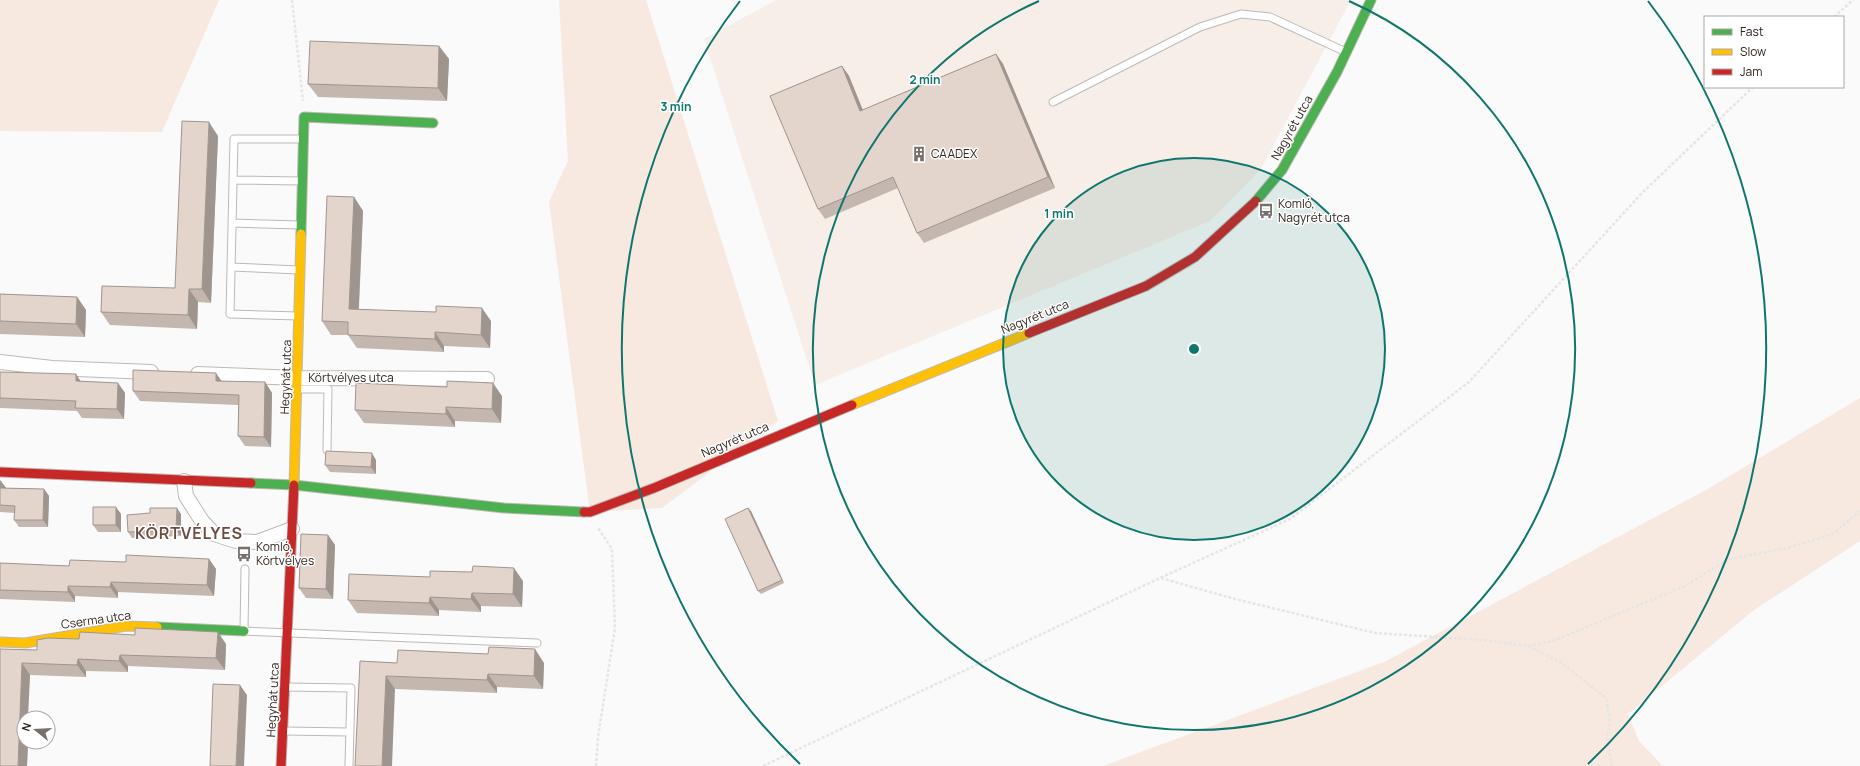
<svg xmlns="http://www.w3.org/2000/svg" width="1860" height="766" font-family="Manrope,sans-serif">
<rect width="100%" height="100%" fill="#f9faf9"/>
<!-- built -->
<path fill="#f7eee8" d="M776 0H1351L1261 169 1210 221 815 385 704 39Z"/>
<!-- green -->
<path fill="#f8e9e0" d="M0 0H219L162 132 0 131Z
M559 0H646L778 421 662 508 590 512 549 202 568 161Z
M1860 398V541L1754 610 1628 714 1639 741 1663 766H1103L1384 662 1706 490Z"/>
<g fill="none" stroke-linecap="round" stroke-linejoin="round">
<!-- lane casing -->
<g stroke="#bfb9b5" stroke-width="9">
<path id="lane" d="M1053 102 1200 27 1241 14 1270 17 1346 52
M233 180 300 181
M232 223 300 225
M231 267 298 270
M299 316 230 314 234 139H301
M298 389H328L327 450
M245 569 244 631 537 643
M286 687 351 688 349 766
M284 731 350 732"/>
</g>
<!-- street casing -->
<g stroke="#bfb9b5" stroke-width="16">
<path id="street" d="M0 362 52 368 151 372
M198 374 298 378 487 379
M184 481 186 496 202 521 214 534 236 541 257 542 292 529"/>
</g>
<!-- fast casing -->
<g stroke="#bfb9b5" stroke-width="11">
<path id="fast" d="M1256 201 1282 170 1337 72 1371 0
M301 234 304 117 433 123
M251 483 294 485 504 508 584 512
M157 627 244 631"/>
</g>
<!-- slow casing -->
<g stroke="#bfb9b5" stroke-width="11">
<path id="slow" d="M852 405 1029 333
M294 485 301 234
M0 642 25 643 126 626 157 627"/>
</g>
<!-- jam casing -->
<g stroke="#bfb9b5" stroke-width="11">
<path id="jam" d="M1029 333 1146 286 1195 257 1256 201
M0 472 251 483
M584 512H590L654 488 852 405
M281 766 294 485"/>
</g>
<!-- path -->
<path stroke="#e5e5e5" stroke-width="2.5" stroke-dasharray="3 2" stroke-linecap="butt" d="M292 0 303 101
M1834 17 1853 0
M1161 578 1231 598 1375 633 1483 640 1528 646 1553 641 1685 586 1729 559 1787 548 1833 534 1860 511
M1528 646 1563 664 1606 698 1610 723 1607 738 1612 766
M596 766 598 737 615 628 612 549 598 528
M763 766 1160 578 1290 519 1469 382 1642 193 1753 87"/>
<!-- lane -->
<use href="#lane" stroke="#fefefe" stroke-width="7"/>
<!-- street -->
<use href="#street" stroke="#fefefe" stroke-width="14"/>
<!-- fast -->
<use href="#fast" stroke="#4caf50" stroke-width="9"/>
<!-- slow -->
<use href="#slow" stroke="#ffc107" stroke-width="9"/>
<!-- jam -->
<use href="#jam" stroke="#c62828" stroke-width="9"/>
</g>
<!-- wall -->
<path fill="#c3b7af" d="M439 46 449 59 447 101 318 97 308 84Z
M996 54 1003 64 1055 188 924 243 917 233 898 188 825 219 818 209 842 66 849 76 863 110Z
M218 136 211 303 198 302 197 329 110 325 101 312 175 288Z
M354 197 363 211 359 309 491 321 490 348 444 346V352L357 348 348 335H331L322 321Z
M0 294 77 297 86 310 85 337 0 334Z
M0 372 81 381 118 383 125 393 124 419 82 418 77 411 0 408Z
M221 381 265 382 272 393 271 447 245 446 238 436V405L140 401 133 391Z
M502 396 501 423 455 421V427L364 423 355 410Z
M376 460V474L330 472 325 465Z
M0 481 6 488 44 489 49 496 48 527H19L14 520 15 513 0 512Z
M751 511 784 583 761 594 758 591Z
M121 514V532H98L93 525Z
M181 514V536L132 538 128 532Z
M328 535 335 545 333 599 306 598 299 588Z
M209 559 216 569 214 596 118 592V598L75 596V602L0 599V563L69 566 126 562Z
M523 581 522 607 481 606V612L439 610V616L357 613 348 600Z
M226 644 225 670 128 666V672L86 671V677L30 675 24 742H28L27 766 0 649 37 650Z
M360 661 397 663H544L543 689 497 687V693L395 689Z"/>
<!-- shaded-wall -->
<path fill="#9f958f" d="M439 46 449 59 447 101 438 88Z
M996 54 1003 64 1055 188 1048 177Z
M842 66 849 76 867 121 860 111Z
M209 122 218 136 211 303 202 289Z
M354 197 363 211 358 322 349 309Z
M189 289 198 302 197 329 188 315Z
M77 297 86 310 85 337 76 324Z
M482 308 491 321 490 348 481 335Z
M435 332 444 346V352L435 339Z
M216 373 223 383 216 381Z
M76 374 83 385 76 381Z
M265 382 272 393 271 447 264 437Z
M118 383 125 393 124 419 117 409Z
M493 383 502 396 501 423 492 409Z
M446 407 455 421V427L446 414Z
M372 453 376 460V474L371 467Z
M1 481 6 488 5 495 0 488Z
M44 489 49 496 48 527 43 520Z
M116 507 121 514V532L116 525Z
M177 508 181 514V536L176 530Z
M748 508 751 511 784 583 782 580Z
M328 535 335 545 333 599 326 589Z
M209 559 216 569 214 596 207 585Z
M514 568 523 581 522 607 513 594Z
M111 582 118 592V598L110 587Z
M68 586 75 596V602L68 592Z
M472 593 481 606V612L471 599Z
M430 597 439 610V616L429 603Z
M218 632 226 644 225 670 216 658Z
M535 649 544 663 543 689 534 676Z
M120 655 128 666V672L119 661Z
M78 659 86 671V677L77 665Z
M22 663 30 675 28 718H24V742H28L27 766H18Z
M488 674 497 687V693L487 680Z
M386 676 395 689 392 766H382Z
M240 685 247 695 244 766H236Z"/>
<!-- building -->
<path fill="#e3d5cc" stroke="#9f958f" d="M310 41 439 46 438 88 308 84Z
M996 54 1048 177 917 233 893 177 818 209 770 96 842 66 860 111Z
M182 121 209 122 202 289H189L188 315 101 312 102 286 175 288Z
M327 196 354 197 349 309 436 312V306L482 308 481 335 435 332V339L348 335V322L322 321Z
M0 294 77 297 76 324 0 321Z
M133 370 216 373V381L265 382 264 437 238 436 239 395 133 391Z
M0 372 76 374V381L118 383 117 409 75 408 76 401 0 398Z
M447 381 493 383 492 409 446 407V414L355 410 356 383 447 387Z
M326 451 372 453 371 467 325 465Z
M0 481H1L0 488 44 489 43 520H14L15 506 0 505Z
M93 507H116V525H93Z
M150 508H177L176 530 128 532 127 515 150 513Z
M748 508 782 580 758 591 725 519Z
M301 534 328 535 326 589 299 588Z
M126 555 209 559 207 585 111 582 110 587 68 586V592L0 590V563L69 566 70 560 126 562Z
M473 566 514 568 513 594 472 593 471 599 430 597 429 603 348 600 349 574 430 577V571L472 572Z
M135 628 218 632 216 658 120 655 119 661 78 659 77 665 22 663 18 766H0V649L37 650V640L48 638 79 639 80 632 135 635Z
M489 647 535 649 534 676 488 674 487 680 386 676 382 766H355L360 661 397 663 398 650 488 654Z
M213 684 240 685 236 766H210Z"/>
<!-- distance rings -->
<circle cx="1194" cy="349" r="191" fill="#0f766e" fill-opacity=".12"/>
<g fill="none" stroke="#0f766e" stroke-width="2">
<circle cx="1194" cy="349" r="191"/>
<path d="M1349 1A381 381 0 1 1 1039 1"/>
<path d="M800 764A572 572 0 0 1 740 1M1648 1A572 572 0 0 1 1588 764"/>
</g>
<!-- icons -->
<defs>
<g id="building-bare" transform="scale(1.2)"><path d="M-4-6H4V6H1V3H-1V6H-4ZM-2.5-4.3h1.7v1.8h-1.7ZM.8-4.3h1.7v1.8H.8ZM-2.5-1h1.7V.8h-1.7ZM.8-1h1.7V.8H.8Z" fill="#776f6a" stroke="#fff" stroke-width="2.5" paint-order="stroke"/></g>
<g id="bus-bare" transform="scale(1.2)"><path d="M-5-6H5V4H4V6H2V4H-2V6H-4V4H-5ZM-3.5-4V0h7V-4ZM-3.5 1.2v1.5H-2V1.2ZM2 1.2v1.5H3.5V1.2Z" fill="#776f6a" stroke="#fff" stroke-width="2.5" paint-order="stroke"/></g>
</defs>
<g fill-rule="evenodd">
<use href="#building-bare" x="919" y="154"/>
<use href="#bus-bare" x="1266" y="211"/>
<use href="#bus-bare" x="244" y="554"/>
</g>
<g text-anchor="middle" stroke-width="3" stroke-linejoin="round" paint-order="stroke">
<!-- street labels -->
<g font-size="12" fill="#31241d" stroke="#fff">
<text transform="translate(1292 128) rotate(-61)" y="4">Nagyrét utca</text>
<text transform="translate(1035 317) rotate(-22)" y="4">Nagyrét utca</text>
<text transform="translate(286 377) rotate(-88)" y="4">Hegyhát utca</text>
<text x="351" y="382">Körtvélyes utca</text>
<text transform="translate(735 440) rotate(-23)" y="4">Nagyrét utca</text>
<text transform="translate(96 620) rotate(-8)" y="4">Cserma utca</text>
<text transform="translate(273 700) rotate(-87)" y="4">Hegyhát utca</text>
</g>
<!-- poi labels -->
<g font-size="12" fill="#31241d" stroke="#fff" text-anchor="start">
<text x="931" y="158">CAADEX</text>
<text x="1278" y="208">Komló,<tspan x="1278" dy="14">Nagyrét utca</tspan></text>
<text x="256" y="551">Komló,<tspan x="256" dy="14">Körtvélyes</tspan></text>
</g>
<!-- district labels -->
<g font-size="16" font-weight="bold" letter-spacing="1" fill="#6a4d3e" stroke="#fff">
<text x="189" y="539">KÖRTVÉLYES</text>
</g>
</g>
<circle cx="1194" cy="349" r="6" fill="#0f766e" stroke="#fff" stroke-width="2"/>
<g font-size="12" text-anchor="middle" font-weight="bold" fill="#0f766e" stroke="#fff" stroke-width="3" stroke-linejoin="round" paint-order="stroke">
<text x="925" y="84">2 min</text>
<text x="676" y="111">3 min</text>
<text x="1059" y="218">1 min</text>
</g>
<!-- legend -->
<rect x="1704" y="16" width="140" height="72" fill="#ffffff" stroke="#ada7a5"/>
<rect x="1712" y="29" width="20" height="6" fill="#4caf50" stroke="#ada7a5"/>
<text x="1740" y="36" font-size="12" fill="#31241d">Fast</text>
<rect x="1712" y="49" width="20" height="6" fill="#ffc107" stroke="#ada7a5"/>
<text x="1740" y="56" font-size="12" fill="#31241d">Slow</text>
<rect x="1712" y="69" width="20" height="6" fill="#c62828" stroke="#ada7a5"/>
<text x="1740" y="76" font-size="12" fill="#31241d">Jam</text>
<!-- north arrow -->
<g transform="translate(36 730) rotate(288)"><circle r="19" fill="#ffffff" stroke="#ada7a5"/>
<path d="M0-3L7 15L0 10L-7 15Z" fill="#776f6a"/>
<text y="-6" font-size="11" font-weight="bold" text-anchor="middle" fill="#31241d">N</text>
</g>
</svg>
